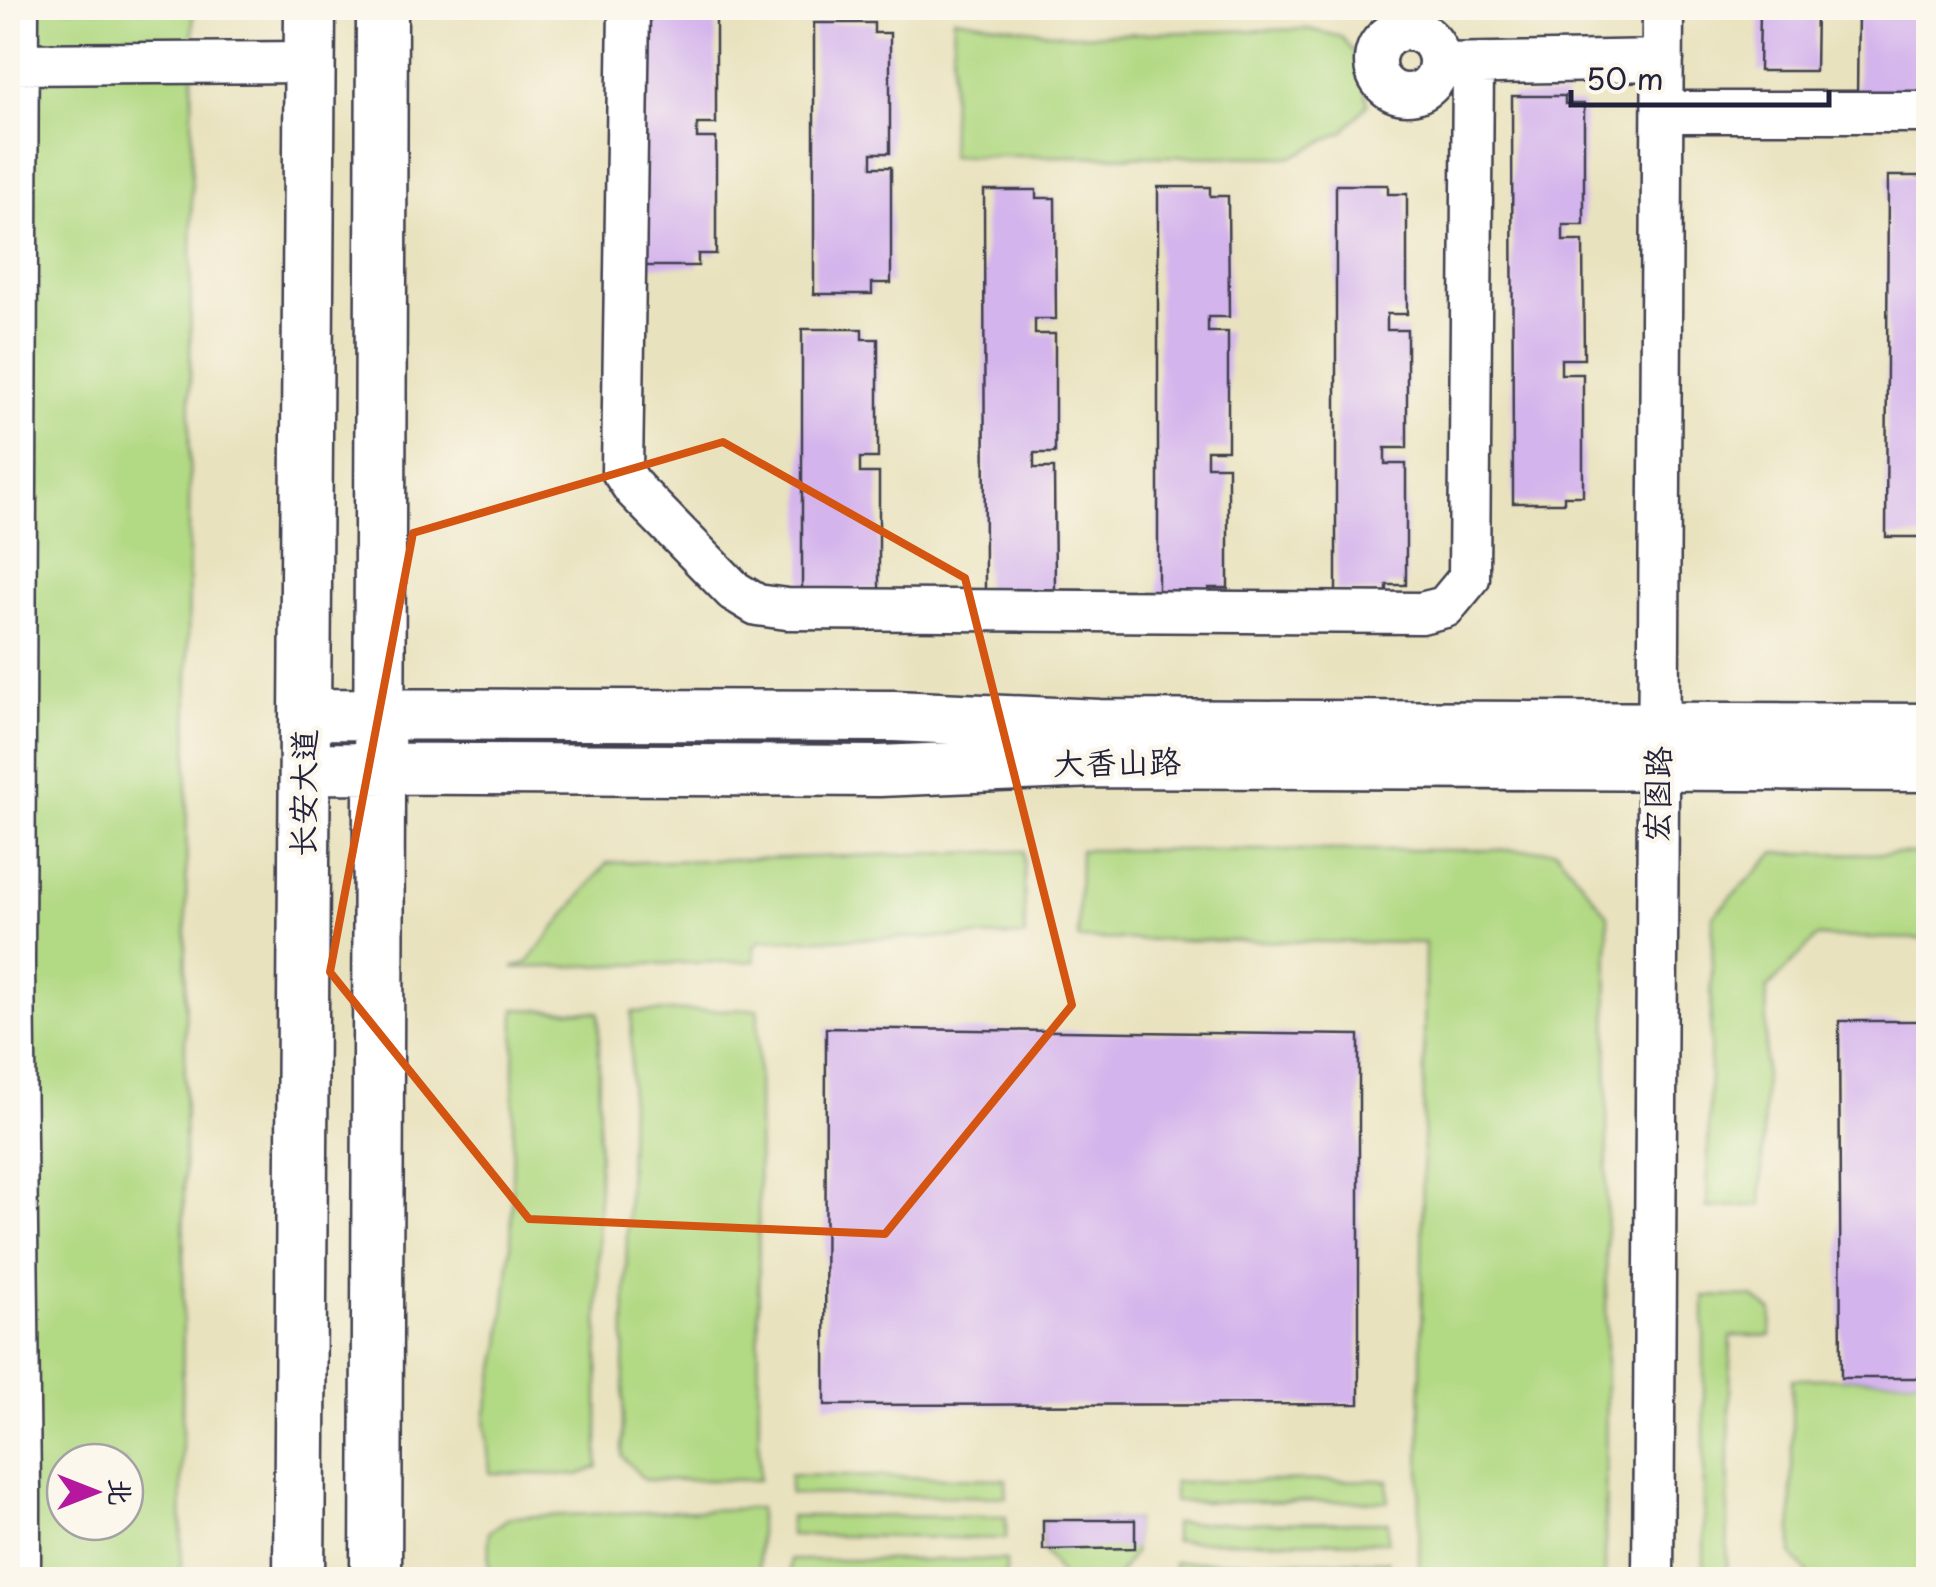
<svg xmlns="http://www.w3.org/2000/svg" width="1936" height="1587" font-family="'Playpen Sans','LXGW WenKai TC',sans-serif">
<rect width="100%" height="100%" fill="#fbf7ec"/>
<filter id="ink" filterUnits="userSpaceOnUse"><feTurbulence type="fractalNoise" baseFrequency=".01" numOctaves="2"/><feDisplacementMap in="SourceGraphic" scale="20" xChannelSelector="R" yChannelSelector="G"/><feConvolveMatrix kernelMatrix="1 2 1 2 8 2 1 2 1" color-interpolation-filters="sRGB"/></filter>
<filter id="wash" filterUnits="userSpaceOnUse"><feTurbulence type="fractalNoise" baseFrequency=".0048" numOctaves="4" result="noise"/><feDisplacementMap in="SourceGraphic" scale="40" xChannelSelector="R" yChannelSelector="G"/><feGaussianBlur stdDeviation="2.25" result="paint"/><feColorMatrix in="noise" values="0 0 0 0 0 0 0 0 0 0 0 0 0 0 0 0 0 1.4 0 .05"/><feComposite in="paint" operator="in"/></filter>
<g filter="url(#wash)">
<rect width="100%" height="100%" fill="#e9e2be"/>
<!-- green -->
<path fill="#b2d984" stroke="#6a7e60" stroke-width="2.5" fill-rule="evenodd" d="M8 8H193L181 1579 8 1580ZM65 1462H125V1522H65Z
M954 18 1068 35 1309 29 1342 37 1358 58 1368 103 1344 131 1292 157 950 156Z
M1080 850H1556L1608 915 1605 1579H1419L1425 943 1078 939Z
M1024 851 1025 936 760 940 754 947 755 961 513 968 528 962 607 863Z
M1775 853 1928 854V939L1817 937 1767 989 1761 1205 1707 1208 1713 916Z
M515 1009 599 1012 598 1467 578 1475 490 1473 485 1417 501 1344 511 1245Z
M758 1009 759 1480H644L622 1456 632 1012Z
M1704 1296 1753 1297 1772 1311 1771 1336H1731L1727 1574 1766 1575 1768 1579H1704Z
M1928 1378V1579H1813L1792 1555V1379Z
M790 1475 1006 1479V1497L790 1494Z
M1388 1480V1501L1174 1502V1482Z
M759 1508V1579H488L489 1532 510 1517Z
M790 1516 1006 1517V1539L790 1535Z
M1043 1520H1135L1134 1553 1115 1579H1064L1043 1550Z
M1388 1522V1542L1174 1541V1523Z
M790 1560H1006V1579H790Z
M1388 1561V1579H1174V1562Z"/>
<g id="blocks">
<!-- building -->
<path fill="#d4b4ec" d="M639 8H716V124H697V138H716V254H698V266H639Z
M1760 8H1816L1815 71H1759Z
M1858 8H1928V98H1857Z
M814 23H874V33H890V153H872V167H891V283H872V294H814Z
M1512 96H1565V104H1584V225H1563V241H1583L1584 359H1561V374H1583V496H1564V503H1513Z
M1888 176H1928V537H1886Z
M1336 185H1388V194H1407V314H1387V330H1407V448H1385V464H1406V585H1387V592H1336Z
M1158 187H1210V196H1228L1229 317H1208V332H1228V450H1207V466H1228V588H1209V595H1158Z
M984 190H1036V198H1055L1056 319H1035V334H1055V453H1034V468H1054L1055 590H1036V597H985Z
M802 329H862V339H878V458H860V473H879V589H861V600H802Z
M1839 1021H1928V1378H1841Z
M826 1028 1359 1035V1404L825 1405Z
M1043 1520H1135V1548L1043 1550Z"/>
</g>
</g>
<g filter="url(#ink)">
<use href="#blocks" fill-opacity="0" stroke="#403f4f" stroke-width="2.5"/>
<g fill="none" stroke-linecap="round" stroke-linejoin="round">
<!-- minor casing -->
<g stroke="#403f4f" stroke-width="45">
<path id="minor" d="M18 8 14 964 20 1489
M629 8 622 471 634 489 734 591 757 605 787 609 1421 613 1445 607 1469 578 1473 64
M1375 62a32 32 0 1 1 64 0a32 32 0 1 1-64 0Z
M8 64 309 62
M1440 64 1663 60
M1663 112H1928
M8 1489H20V1580
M1653 1580 1663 8"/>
</g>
<!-- major casing -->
<g stroke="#403f4f" stroke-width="55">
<path id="major" d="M305 714 894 716 1099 725 1928 729
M305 768 879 771 1094 762 1928 766
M299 1580 310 8
M376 1580 382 8"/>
</g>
<!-- minor -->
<use href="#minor" stroke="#fff" stroke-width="40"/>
<!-- major -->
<use href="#major" stroke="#fff" stroke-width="50"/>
</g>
</g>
<!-- marked area -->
<path fill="none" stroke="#d45411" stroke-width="8" stroke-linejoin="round" d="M723 442 965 578 1072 1005 885 1234 529 1219 330 972 413 533Z"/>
<g text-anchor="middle" stroke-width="9" stroke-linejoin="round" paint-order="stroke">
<!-- street labels -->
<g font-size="32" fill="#22223b" stroke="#fbf7ec">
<text transform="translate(1117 763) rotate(-1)" y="11">大香山路</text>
<text transform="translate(304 793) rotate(-89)" y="11">长安大道</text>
<text transform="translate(1658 794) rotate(-89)" y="11">宏图路</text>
</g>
</g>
<!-- margin -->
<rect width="1936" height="1587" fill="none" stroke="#fbf7ec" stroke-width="40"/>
<!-- north arrow -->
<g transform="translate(95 1492) rotate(90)"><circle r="48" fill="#fbf7ec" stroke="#a4a2a5" stroke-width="2.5"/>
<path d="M0-8L18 38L0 25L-18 38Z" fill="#b5179e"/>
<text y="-15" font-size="28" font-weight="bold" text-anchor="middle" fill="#22223b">北</text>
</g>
<!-- scale -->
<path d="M1571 90v15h258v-15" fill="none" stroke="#22223b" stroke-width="5"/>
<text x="1586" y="90" font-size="30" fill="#22223b" stroke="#fbf7ec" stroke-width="8" paint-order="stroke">50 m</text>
</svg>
